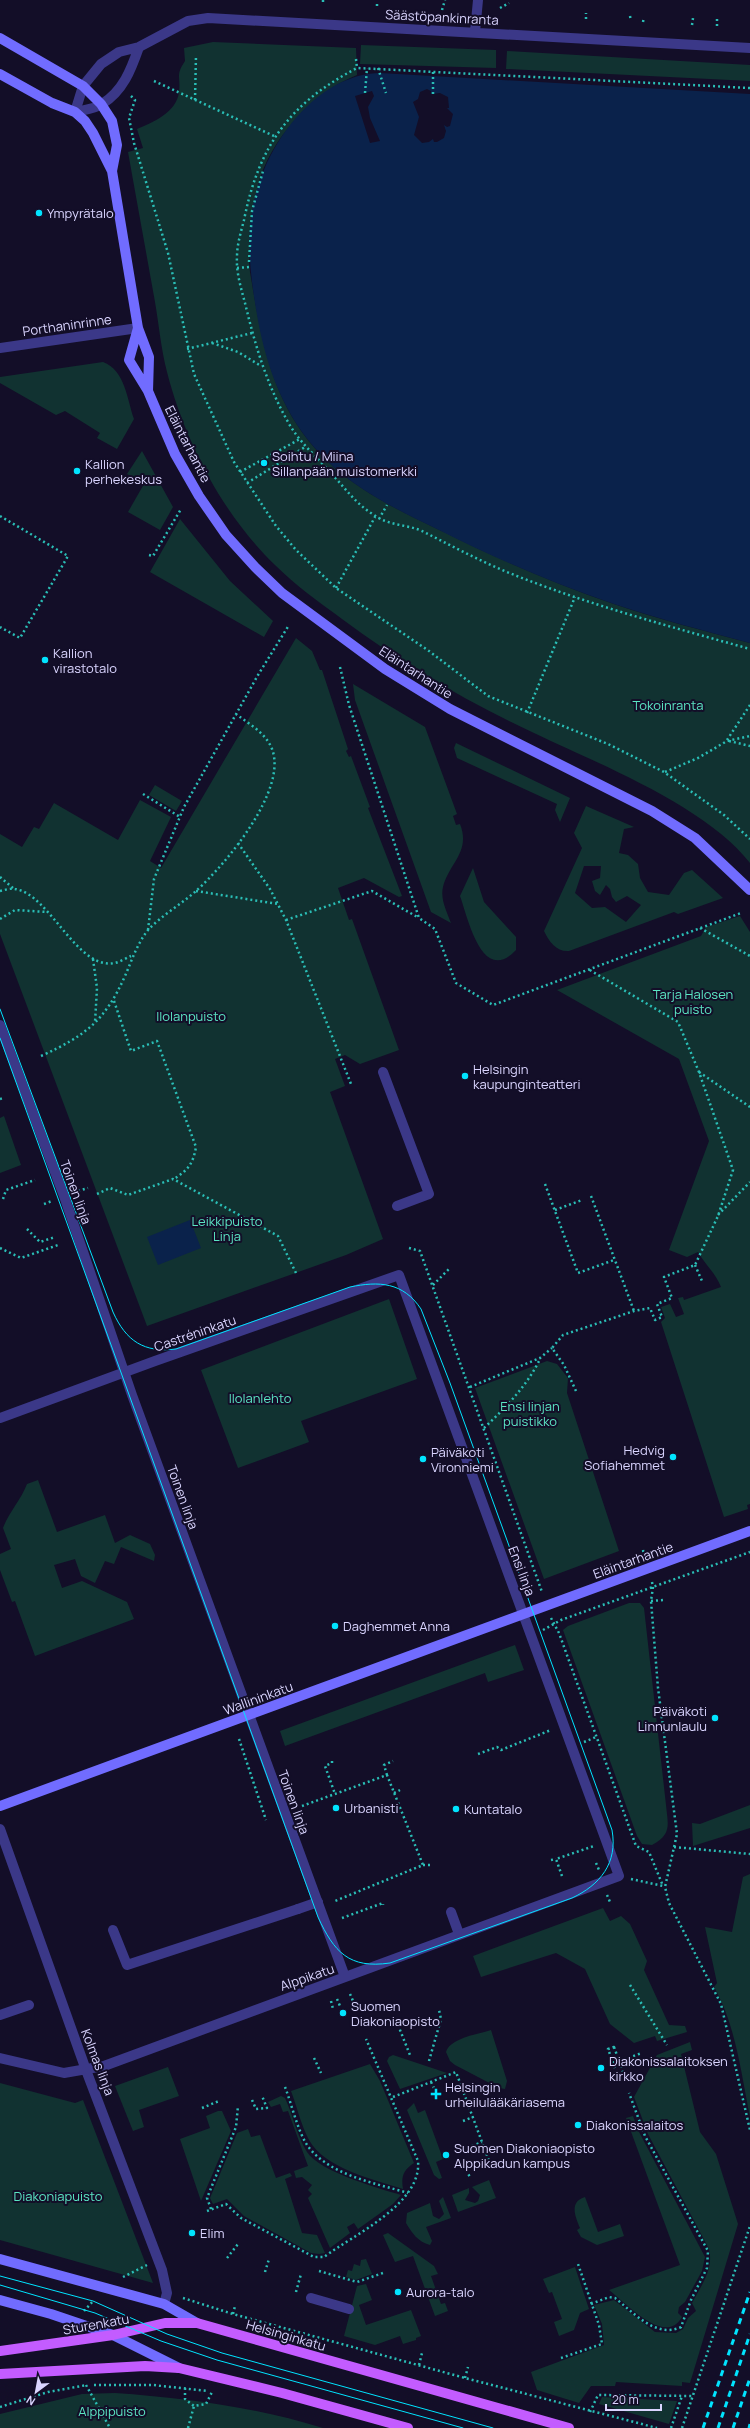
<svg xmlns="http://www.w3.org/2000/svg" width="750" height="2428" font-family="Manrope,sans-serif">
<rect width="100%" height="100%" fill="#130e28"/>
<!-- green -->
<path fill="#113231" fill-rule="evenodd" d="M213 42 356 48 357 75C315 91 268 141 258 186 252 210 252 237 249 262L250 272C259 325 267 377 296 423 331 479 389 506 446 533 500 560 556 584 614 604 658 619 705 631 750 643V863C706 806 599 764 534 733 466 701 402 664 342 619 319 602 295 585 275 565 223 515 185 442 167 372 161 349 159 325 155 302 146 252 137 202 128 152L143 148 137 129C152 123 177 112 179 92 181 76 175 76 185 61L184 48Z
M361 45 496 50V68L360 64Z
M507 51 750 65V81L506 69Z
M103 362C125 370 127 399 134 419L117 449 97 438 100 433 65 411 56 415 0 383V377Z
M142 451 173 507 160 530 128 512 144 484 127 474Z
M180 519 230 581 273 621 264 637 150 572Z
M296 638 312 651 320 670H322L348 749 346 751 349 757 351 756 370 807 368 808 402 896 399 897 364 878 338 888 349 920 352 919 399 1050 360 1064 345 1055 335 1059 345 1086 330 1092 383 1239 346 1255 147 1326 0 934V834L22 847 34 827 39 829 54 803 118 840 140 800 171 817 150 861 161 868Z
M353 684 425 727 457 814 453 816 456 825 460 824C471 852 449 863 443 887 440 899 447 912 451 923L431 912 355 700Z
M456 743 570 798 560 822 555 810 557 804 457 758 454 748Z
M155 785 182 801 176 811 149 795Z
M586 806 634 827 624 829 619 853 628 855 638 864 640 878 648 892 669 895 684 873 692 870 723 898 678 914 674 912 569 951C557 952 549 942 544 931L582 848 574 833ZM584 866H601L600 878 592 881 595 891 600 895 606 885 610 889 612 897 616 902 627 896 641 905 626 922 605 907 592 908 575 893Z
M473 868 484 902 516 937V950C482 986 468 918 460 896Z
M740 916 750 932V1504L747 1505 748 1509 724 1517 661 1322 665 1318 661 1307 670 1304 676 1317 684 1314 678 1298 683 1297 684 1300 721 1287C715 1272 706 1266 698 1252L687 1257 669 1250 709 1141 679 1059 557 990 701 936 706 927Z
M4 1116 21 1165 0 1173V1118Z
M389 1299 417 1379 301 1421 309 1442 238 1468 201 1370Z
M547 1361 557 1364 568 1378 567 1393 619 1551 544 1579 475 1388Z
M38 1480 57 1532 105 1515 115 1543 130 1535 150 1544 155 1555 154 1561 121 1547 114 1564 105 1561 95 1583 81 1576 75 1559 54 1565 62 1588 82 1581 127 1602 134 1619 35 1656 15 1601 12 1602 0 1570V1554L11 1549 3 1528C9 1512 21 1500 27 1484Z
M629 1603H640L644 1608 666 1805C668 1825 672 1834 652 1845L642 1844 637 1836 563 1630 568 1626Z
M515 1645 524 1670 488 1682 485 1673 285 1746 280 1731Z
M750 1805V1828L693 1846 692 1823 700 1824Z
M750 1874V2117C741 2073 736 2026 714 1987L717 1983 705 1927 732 1932 743 1877Z
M603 1908 610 1921 621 1916 630 1924 647 1961 644 1970 669 2025 685 2026 687 2032 657 2041 655 2036 634 2043 610 2024 585 1969 556 1953 481 1977 473 1956Z
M491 2030 507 2081 505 2089 499 2088 455 2065 450 2061 446 2052C450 2038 479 2034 491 2030Z
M690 2042 692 2050 681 2054 700 2132 716 2154 738 2224 690 2383 682 2382V2386L616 2382 615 2386H591L579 2403 537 2390 531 2372 604 2345 602 2324 594 2305 614 2300 655 2332 676 2333 683 2329 688 2318 696 2311 692 2303C701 2286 714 2269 709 2249L648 2134 634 2097 657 2055Z
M393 2055 447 2073 400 2089 387 2061 389 2057Z
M370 2064 380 2081 414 2163C403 2170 401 2177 403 2189 375 2180 324 2168 309 2140 301 2125 297 2107 291 2091Z
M168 2067 179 2096 139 2110 144 2127 133 2131 115 2086Z
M0 2083 75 2103 83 2100 153 2283 0 2240Z
M281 2096 285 2098C293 2115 297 2136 307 2152 320 2172 378 2188 401 2195L393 2204 358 2229 354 2223 347 2227 350 2233 330 2248 308 2198 312 2194 308 2190 312 2185 302 2177 296 2178 294 2171 308 2166 288 2111 283 2112 280 2104 271 2107 268 2102Z
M414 2103 418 2113 425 2110 443 2159 436 2162 442 2178 439 2179 434 2175 407 2110Z
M218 2111H222L231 2131 201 2201 180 2139 210 2128 206 2116Z
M633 2116 638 2130 705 2257 702 2271 685 2302 679 2307 678 2313 682 2317C665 2347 626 2303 609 2290L680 2265 626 2118Z
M248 2129 251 2137 260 2135 276 2178 290 2173 292 2176 285 2179 302 2233 317 2235 325 2253 319 2254 311 2253 244 2216 227 2199 213 2204 210 2198 237 2133Z
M489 2180 496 2198 458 2212 452 2195 469 2188V2193L465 2200 475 2203 478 2201 480 2195 472 2187Z
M443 2197 451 2218 426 2227 432 2241 430 2245C418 2242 412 2233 406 2223L407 2213 430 2203 433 2216 439 2219 444 2214 439 2201Z
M585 2197 598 2232 620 2224 624 2236 597 2245 581 2237 577 2230 580 2228C575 2216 569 2202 585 2197Z
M388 2233 434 2266 438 2274 431 2276 441 2304 445 2303 448 2311 435 2316 413 2256 395 2262 383 2235Z
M366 2259 372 2274 356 2280 346 2277 348 2270 352 2271 354 2264 360 2266 361 2260Z
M575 2267 589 2309 580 2313 574 2330 559 2336 554 2322 562 2319 552 2292 549 2293 543 2279Z
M366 2284 372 2300 359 2305 366 2325 411 2310 421 2336 416 2338V2340L403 2344 400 2336 375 2345 344 2336 357 2286Z
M115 2393C186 2398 255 2407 323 2428H0V2414L82 2394Z
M602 2397 677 2401 669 2424 599 2404Z"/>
<!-- water -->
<path fill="#0a224b" d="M380 73 750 94V643C705 631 659 619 614 604 555 584 497 559 441 531 394 508 348 487 313 446 280 407 264 359 256 309 248 261 244 216 264 170 283 124 326 74 380 73Z
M190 1220 201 1248 158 1265 147 1237Z"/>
<!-- pier -->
<path fill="#130e28" d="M427 89 431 91V94L440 93 448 97 449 108H447L453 114 450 126 447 127 444 125 446 131 444 138 437 142H434L433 139 429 142 422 143 414 135 419 117 413 102 418 99 420 92Z
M372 91 374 96 368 107 370 118 380 141 370 143 355 96Z"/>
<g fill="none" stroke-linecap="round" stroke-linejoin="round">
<!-- path -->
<path stroke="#2abeb6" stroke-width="2.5" stroke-dasharray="2 3" stroke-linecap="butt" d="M323 0V4
M377 6V2
M500 8 509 3
M442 10 445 0
M630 16 631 21
M586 19V13
M643 22 644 17
M692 25 693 18
M717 26V19
M356 59 357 68
M378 68 386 93
M154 81 274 136
M750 88 357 68C290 103 259 145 244 220 241 232 237 244 237 257 236 272 241 288 245 303 255 345 267 385 288 422 299 442 316 456 331 473 345 488 356 504 374 515 389 526 406 524 422 531 450 545 478 560 507 572 586 604 668 626 750 649
M365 93 367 68
M433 94V71
M131 96 135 100 129 118 134 143 168 253 194 374 234 462 276 526 296 550 336 588 429 651 488 696 608 744 664 772 724 815 750 839
M195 100 196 55
M249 262 252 211 263 171
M237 268 249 267
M212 343 238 352 261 366
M187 349 252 333
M240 472 300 439
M247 483 305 447
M0 516 68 556 20 638 0 627
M379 519 387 505
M149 555 153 556 181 509
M336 588 375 517
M340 667 349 705 419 918 435 929 456 983 493 1005 741 913
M527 713 575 597
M727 740 750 705
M729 741 750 746
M665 772 698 758 727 741 750 736
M143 794 180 817
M238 843 270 889 286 920 351 1084
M0 877 13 888
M0 891C5 890 10 888 15 889 50 894 77 971 115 963 120 962 126 958 131 956
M196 891 278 904
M0 919 15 910 47 912
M286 920 372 891 419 918
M700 928 750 956
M148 930 154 879 184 807 258 675 289 625
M93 959 97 988 95 1023
M114 1001 131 1051 157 1041 196 1147C193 1164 188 1170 174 1179
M41 1056C85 1036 105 1021 125 976 132 960 137 944 148 930 162 915 182 904 197 890 225 865 288 790 272 749 266 733 249 724 236 714
M699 1072 750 1107
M0 1099 3 1098
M545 1184 578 1273 614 1260
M78 1191 88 1188
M97 1194 110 1188 128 1195 173 1179 278 1236 296 1273
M591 1196 634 1311
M3 1199 6 1190 35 1180
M44 1204 52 1201
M555 1210 582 1200
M718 1215 750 1182
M27 1229 40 1242 55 1237
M0 1248 21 1258 58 1245
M409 1248 420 1251 542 1592
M695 1265 702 1281
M433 1285 449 1269
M470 1387 540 1358 552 1348
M576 1391 564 1365 552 1348 563 1335 634 1311 650 1308 655 1320 662 1317 657 1304 672 1298 664 1277 695 1265 718 1216 733 1170 699 1072 678 1022 588 969
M484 1428C506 1407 527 1386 540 1359
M436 1455 449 1451
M643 1550 644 1556
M652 1582 653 1587 651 1601 658 1688 677 1834 665 1887 669 1903 721 2004 750 2130
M651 1601 664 1600
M551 1618 559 1633 636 1846 649 1852 663 1886
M543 1630 561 1620 750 1552
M239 1739 266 1820
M584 1742 596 1737
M478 1754 497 1747 501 1750 551 1730
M332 1761V1763L325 1766 335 1794
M387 1775 384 1765 393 1761
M394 1793 400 1790
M302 1806 387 1775 423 1865 335 1901
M674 1847 750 1854
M551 1860 556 1859
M596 1863 599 1870
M423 1865H431
M562 1876 556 1859 594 1846
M631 1879 663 1886
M607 1895 610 1902
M342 1918 383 1903V1905
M630 1985 667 2045
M350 1994 353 2001
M337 1999 340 2006
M331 2001 333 2009
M398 2025 410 2055
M614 2047 625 2077 619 2079 608 2049Z
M314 2058 321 2073
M429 2061 441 2019 439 2010
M619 2061 642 2053
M431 2082 434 2088
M285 2087C292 2105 297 2129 307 2145 328 2175 375 2183 408 2193
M393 2097 456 2072 492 2169
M252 2100 256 2109 267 2108 262 2096
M202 2108 219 2101
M463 2121 473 2117
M472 2146 482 2142
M466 2170 470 2177
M211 2209 207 2198 236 2127 238 2106
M207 2211 226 2204 241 2218 314 2257H324C353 2235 422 2204 418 2161L366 2039
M227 2258 238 2244
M319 2271 357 2282 383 2273
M265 2272 269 2259
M123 2277 147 2265
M296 2292 301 2274
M183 2298 233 2314 465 2378 657 2428
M591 2304 609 2297 615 2298C633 2312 656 2339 681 2327L691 2300 707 2268 708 2251 645 2136 629 2093
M84 2311 94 2300
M233 2314 235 2306
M561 2358 602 2344 599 2325 578 2264
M419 2365 422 2353
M465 2378 468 2367
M86 2385 110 2428
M94 2385H153L208 2391
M185 2388V2399L194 2406 206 2404 212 2392
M0 2407 48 2392 87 2385
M590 2412 598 2395 693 2396
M188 2428 194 2406
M671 2428 682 2396
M682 2428 750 2226"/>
<!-- service -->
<path stroke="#3b3888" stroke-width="10" d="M383 1072 429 1194 397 1206
M298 1909 318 1902
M451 1912 459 1934
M0 2015 29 2005
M311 2298 349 2309"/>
<!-- minor -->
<path stroke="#3b3888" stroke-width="10" d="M475 32 478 0
M75 112 83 86 101 64 119 52 139 47 188 21 208 18 750 48
M75 112C83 110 95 109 102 104 123 91 131 70 139 47
M0 1025 64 1196 132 1395 345 1977
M0 1418 155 1361 399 1275 619 1876 104 2066 64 2073 0 2058
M0 1829 86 2070 162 2270 167 2293 164 2304
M113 1930 127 1965 298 1909"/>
<!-- tertiary -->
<path stroke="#3b3888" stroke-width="10" d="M0 348 138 328"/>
<!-- secondary -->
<path stroke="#716cff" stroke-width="10" d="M0 38 83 86 101 104 112 121 117 145 112 171 138 328 149 357 148 391
M0 74 52 103 75 112 85 121 93 133 112 171
M138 328 129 360 148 391 175 454 199 496 226 535 255 567 282 593 385 669 450 709 652 811 695 838 750 890
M0 1806 750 1531
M0 2259 164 2304 197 2323
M0 2300 51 2314 113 2335 179 2368"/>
<!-- primary -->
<path stroke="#c35cff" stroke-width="10" d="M0 2351 113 2335 165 2323H197L569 2428
M0 2374 145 2366 179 2368 282 2393 408 2428"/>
<!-- tram -->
<path stroke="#01e4ff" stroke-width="1" d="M0 1009 113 1312C126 1341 144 1353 176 1349L350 1287C379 1281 403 1282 421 1309L450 1383 612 1830C618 1863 600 1885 572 1898L390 1963C349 1969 334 1952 318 1917L0 1038
M0 2276 93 2301 167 2334 222 2353 493 2428
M0 2285 95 2313 161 2341 217 2360 463 2428"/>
<!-- rail -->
<path stroke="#01e4ff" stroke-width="3" stroke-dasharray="6 5" stroke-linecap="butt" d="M703 2428 750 2292
M718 2428 750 2334
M733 2428 750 2378
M749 2428 750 2424"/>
</g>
<!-- markers -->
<g fill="#01e4ff" stroke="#130e28" stroke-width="1.5">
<circle cx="39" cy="213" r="4"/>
<circle cx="264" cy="463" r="4"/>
<circle cx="77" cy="471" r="4"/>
<circle cx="45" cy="660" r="4"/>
<circle cx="465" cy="1076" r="4"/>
<circle cx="673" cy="1457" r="4"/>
<circle cx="423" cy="1459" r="4"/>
<circle cx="335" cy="1626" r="4"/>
<circle cx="715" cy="1718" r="4"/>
<circle cx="336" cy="1808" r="4"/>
<circle cx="456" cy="1809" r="4"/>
<circle cx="343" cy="2013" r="4"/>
<circle cx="601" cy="2068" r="4"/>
<path d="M434 2088h4v4h4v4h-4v4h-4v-4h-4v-4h4z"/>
<circle cx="578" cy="2125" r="4"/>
<circle cx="446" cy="2155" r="4"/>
<circle cx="192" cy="2233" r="4"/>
<circle cx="398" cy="2292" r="4"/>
</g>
<g text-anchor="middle" stroke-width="4" stroke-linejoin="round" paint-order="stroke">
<!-- street labels -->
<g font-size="13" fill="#dad5ff" stroke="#130e28">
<text transform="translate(442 17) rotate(3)" y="5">Säästöpankinranta</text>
<text transform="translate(67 325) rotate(-8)" y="5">Porthaninrinne</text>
<text transform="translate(188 444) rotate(63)" y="5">Eläintarhantie</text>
<text transform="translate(416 672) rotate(33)" y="5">Eläintarhantie</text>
<text transform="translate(76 1192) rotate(70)" y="5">Toinen linja</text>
<text transform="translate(195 1333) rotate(-19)" y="5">Castréninkatu</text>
<text transform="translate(183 1497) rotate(70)" y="5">Toinen linja</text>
<text transform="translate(633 1560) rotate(-20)" y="5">Eläintarhantie</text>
<text transform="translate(522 1571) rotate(69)" y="5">Ensi linja</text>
<text transform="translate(258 1698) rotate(-20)" y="5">Wallininkatu</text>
<text transform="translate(294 1802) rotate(70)" y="5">Toinen linja</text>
<text transform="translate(307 1977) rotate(-19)" y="5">Alppikatu</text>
<text transform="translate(98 2062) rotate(69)" y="5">Kolmas linja</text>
<text transform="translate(96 2324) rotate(-10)" y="5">Sturenkatu</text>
<text transform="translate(286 2335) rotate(16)" y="5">Helsinginkatu</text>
</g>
<!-- poi labels -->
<g font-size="13" fill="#dad5ff" stroke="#130e28" text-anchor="start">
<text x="47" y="218">Ympyrätalo</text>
<text x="272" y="461">Soihtu / Miina<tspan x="272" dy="15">Sillanpään muistomerkki</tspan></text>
<text x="85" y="469">Kallion<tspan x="85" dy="15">perhekeskus</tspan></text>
<text x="53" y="658">Kallion<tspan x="53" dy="15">virastotalo</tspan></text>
<text x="473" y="1074">Helsingin<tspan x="473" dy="15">kaupunginteatteri</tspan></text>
<text x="665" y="1455" text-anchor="end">Hedvig<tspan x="665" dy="15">Sofiahemmet</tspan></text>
<text x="431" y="1457">Päiväkoti<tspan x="431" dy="15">Vironniemi</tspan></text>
<text x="343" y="1631">Daghemmet Anna</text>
<text x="707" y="1716" text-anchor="end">Päiväkoti<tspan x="707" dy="15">Linnunlaulu</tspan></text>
<text x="344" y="1813">Urbanisti</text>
<text x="464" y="1814">Kuntatalo</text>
<text x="351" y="2011">Suomen<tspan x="351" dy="15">Diakoniaopisto</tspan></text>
<text x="609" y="2066">Diakonissalaitoksen<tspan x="609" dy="15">kirkko</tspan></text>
<text x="445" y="2092">Helsingin<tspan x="445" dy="15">urheilulääkäriasema</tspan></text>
<text x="586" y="2130">Diakonissalaitos</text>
<text x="454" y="2153">Suomen Diakoniaopisto<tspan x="454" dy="15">Alppikadun kampus</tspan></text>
<text x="200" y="2238">Elim</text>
<text x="406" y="2297">Aurora-talo</text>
</g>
<!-- park labels -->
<g font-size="13" fill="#5be5c3" stroke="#130e28">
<text x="668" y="710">Tokoinranta</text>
<text x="693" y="999">Tarja Halosen<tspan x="693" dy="15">puisto</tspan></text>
<text x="191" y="1021">Ilolanpuisto</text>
<text x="227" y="1226">Leikkipuisto<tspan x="227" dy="15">Linja</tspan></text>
<text x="260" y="1403">Ilolanlehto</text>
<text x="530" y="1411">Ensi linjan<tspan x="530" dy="15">puistikko</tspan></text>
<text x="58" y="2201">Diakoniapuisto</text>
<text x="112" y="2416">Alppipuisto</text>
</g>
</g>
<!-- north arrow -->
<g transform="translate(36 2392) rotate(212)" stroke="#130e28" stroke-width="3" paint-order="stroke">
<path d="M0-3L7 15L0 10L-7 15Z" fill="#dad5ff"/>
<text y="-6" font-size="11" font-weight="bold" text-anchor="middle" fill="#dad5ff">N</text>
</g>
<!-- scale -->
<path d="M606 2404v6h55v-6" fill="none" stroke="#dad5ff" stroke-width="2"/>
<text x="612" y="2404" font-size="12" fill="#dad5ff" stroke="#130e28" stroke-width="3" paint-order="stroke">20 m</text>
</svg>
